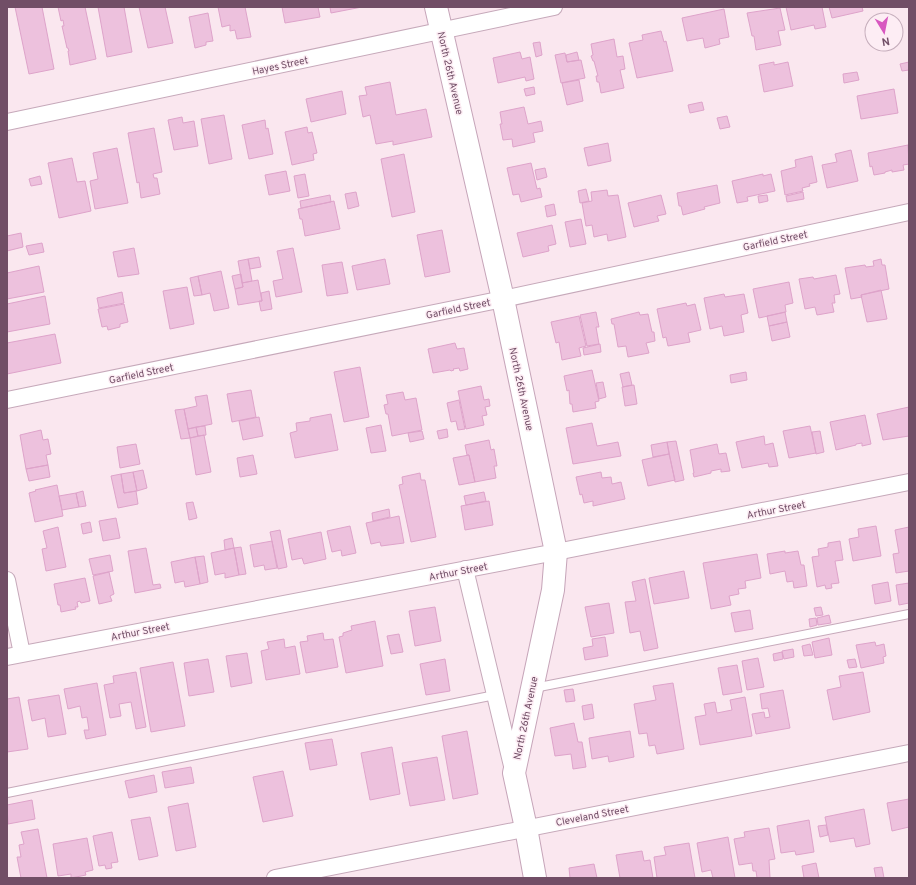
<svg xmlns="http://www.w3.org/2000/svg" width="916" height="885" font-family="Overpass,sans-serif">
<rect width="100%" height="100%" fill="#fae7ef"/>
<!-- building -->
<path fill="#edc1dd" stroke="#dea3ca" d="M15 7H42L54 69 29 74Z
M58 7H85L96 59 70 65 68 51H69L68 48H67L62 26H64L63 20 61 21Z
M98 7H124L132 52 107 57Z
M139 7H165L173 43 148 48Z
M218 7H245L251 37 237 39 235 30 230 31V25L222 27Z
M282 7H318L320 17 285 23Z
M330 7H362L331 13Z
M786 7H822L826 27 815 29 814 25 791 30Z
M829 7H862L863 11 832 18Z
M780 8 785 30 778 31 781 45 756 50 754 36H752L747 13Z
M724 9 729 37 719 39 720 44 705 48 703 38 687 41 682 18Z
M208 13 213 41 206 42V45L195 48 189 17Z
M661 31 664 42 666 41 673 71 637 78 629 43 643 40 642 35Z
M614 39 617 57 623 56 625 69 620 70 624 88 601 93 599 82H597L596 76H598L594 61H593L591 56 593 55 591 44Z
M540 42 542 55 536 57 533 43Z
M520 52 522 59 530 57 534 79 526 81 525 77 498 83 493 58Z
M577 52 579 60 567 62 566 55Z
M565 53 567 62 581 60 585 78 561 83 555 55Z
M774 62V65L788 62 793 86 764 92 759 65Z
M909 62V70L902 71 900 64Z
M857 72 859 80 844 83 843 74Z
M579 80 583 101 567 105 562 83Z
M390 82 396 115 426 109 432 137 393 145V141L376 144 370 115 363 117 359 96 367 95 365 87Z
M534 87 535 94 526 96 524 89Z
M894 89 898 113 861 119 857 96Z
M342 91 346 114 311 122 306 99Z
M702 102 704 110 690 113 688 105Z
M524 107 528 124 541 121 543 131 533 133 535 142 513 147 512 139 503 140 500 124H502L500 112Z
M224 115 232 159 209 164 201 119Z
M727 116 730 127 720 129 717 118Z
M182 117 183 123 194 121 198 146 174 150 168 120Z
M265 120 266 129 268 128 273 154 249 159 242 125Z
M307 127 308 133 312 132 317 153 313 154 314 160 292 165 285 132Z
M154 128 162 172 153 174 154 178H157L160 194 141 198 139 182 137 183 128 133Z
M608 143 611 161 588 166 584 148Z
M908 145 909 164 903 165 904 170 892 172V170L885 172V173L874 175 872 166 870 167 868 153Z
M117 148 128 203 95 209 90 181 98 179 93 153Z
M851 150 858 181 827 188 822 165 837 162 835 154Z
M404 154 415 212 392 217 381 159Z
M812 156 817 182 809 184 810 186 802 188 803 191 785 195 781 171 796 167 795 160Z
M72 158 77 182 85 181 91 211 59 218 48 163Z
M531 163 537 189 540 188 542 197 521 202 519 194 513 195 507 168Z
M545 168 547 177 537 180 535 170Z
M286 171 290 191 269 195 265 175Z
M305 174 309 196 298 198 294 176Z
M763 174V176L771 174 775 191 747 197 748 201 737 203 732 181Z
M40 176 42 184 31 186 29 179Z
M717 185 720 203 704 207 705 209 683 215 681 206H679L677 193Z
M586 189 589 201 580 203 578 191Z
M607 190 608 196 618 195 626 237 608 241 607 234 594 237 592 225 586 226 582 203 592 201 591 192Z
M356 192 359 206 348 209 345 194Z
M803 192 804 199 787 202 786 196Z
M330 195 331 202 301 208 300 201Z
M661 195 666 214 657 216 659 221 634 227 628 203Z
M767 195 768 201 759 203 758 196Z
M334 201 340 229 305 236 302 219H300L298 209Z
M554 204 556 215 547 217 545 206Z
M581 219 586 244 570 247 565 222Z
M552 225 556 244 548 246 549 251 523 257 517 233Z
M442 230 450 272 425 277 417 235Z
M21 233 23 247 7 251V236Z
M42 243 44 252 29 255 26 246Z
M134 248 139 274 118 277 113 252Z
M293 248 302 292 276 297 273 281 283 279 277 251Z
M259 257 261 267 250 269 248 259Z
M248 259 252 281 242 283 238 261Z
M385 259 390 284 357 290 352 266Z
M881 259 882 265H885L889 289 861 295 862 297 851 299 845 268 865 265 866 267 874 266 873 261Z
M342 262 348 293 327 296 322 265Z
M39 266 44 292 7 299V273Z
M221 271 229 308 214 311 210 293 202 295 198 276Z
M241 274 243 287 235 289 232 276Z
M836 275 840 294 834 295 835 303H832L834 312 817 315 815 307 805 309 799 279 813 277 814 279Z
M198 276 202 295 194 296 190 278Z
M258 280 262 301 238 305 235 289 243 287 242 283Z
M789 282 793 303 785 305 786 312 759 318 753 289Z
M187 287 194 324 170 329 163 291Z
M881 290 887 319 867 322 861 295Z
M269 291 272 309 261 311 259 301H262L261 293Z
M122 292 124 303 99 308 97 298Z
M724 294 725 297 744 294 748 313 741 315 744 332 724 336 722 326 710 329 704 298Z
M45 296 50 324 7 332V304Z
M686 303 687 306 695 304 701 330 688 333 690 342 668 346 666 337 663 338 657 309Z
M124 304 128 322 120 324V327L108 330 107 326 102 327 98 309Z
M596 312 599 327H596L599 344 587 346 580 315Z
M639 312 640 315 648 314 652 332H654L655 341 646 343 649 353 628 357 626 346 618 347 614 324H612L611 319Z
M785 312 787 322 769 326 767 316Z
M579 316 586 346 579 348 581 356 562 360 559 342 556 343 551 322Z
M787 322 790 337 772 341 769 326Z
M55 334 61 363 7 374V343Z
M455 343 457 349 464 348 468 369 460 371 459 368 453 369 454 370 451 371 450 370 433 373 428 349Z
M600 344 601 352 584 355 583 348Z
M360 367 369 417 344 422 334 372Z
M592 370 599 401 595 402 596 408 573 412 572 404H570L569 390 567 391 564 376Z
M629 372 632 385 623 387 620 374Z
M746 372 747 380 731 383 730 375Z
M603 382 606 397 599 399 596 383Z
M634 385 637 404 625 406 622 387Z
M481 386 484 400 489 399 490 406 485 407 487 415 482 416 484 425 466 429 458 391Z
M251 390 256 417 232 422 227 394Z
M403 392 405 400 416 398 422 430 392 436 388 414H386L384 405 388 404 386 395Z
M207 395 212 424 188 429 184 409 197 406 195 397Z
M459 400 465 429 458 430 456 421 451 422 447 403Z
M909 407V436L883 440 877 414Z
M184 409 190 438 181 439 175 410Z
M331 414 338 450 295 458 290 433 297 431 296 423 310 421V418Z
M865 415 871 444 862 446V443L856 444V445L836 450 830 422Z
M259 417 263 436 243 440 239 421Z
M592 423 597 446 618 442 621 456 573 464 566 428Z
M381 425 386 451 371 453 366 428Z
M205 426 206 435 198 436 196 427Z
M810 426 816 453 789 458 783 431Z
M196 427 198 436 190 438 188 429Z
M447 429 448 437 439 439 437 431Z
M41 430 43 440 48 439 51 454 46 455 48 465 26 469 20 435Z
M422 431 424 439 410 442 408 433Z
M820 431 824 452 816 454 812 432Z
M204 435 211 472 196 475 190 438Z
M764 436 765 445 773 443 778 466 769 467 768 463 742 468 736 442Z
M489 440 491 450 494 449 497 466H494L496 478 475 482 469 455H467L465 445Z
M676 441 684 480 675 482 667 442Z
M667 442 669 454 653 457 651 445Z
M136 444 140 464 120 468 117 447Z
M717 444 719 454 726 453 730 471 721 472V469L711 471V473L694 477 693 473H694L690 450Z
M669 454 675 480 648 486 642 460Z
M253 455 257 474 240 477 237 458Z
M469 455 475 482 459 485 453 458Z
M48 465 50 477 29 481 26 469Z
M143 470 147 488 137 491 133 472Z
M133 472 137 491 124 493 121 474Z
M601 472 602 478 611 477 612 484 621 482 625 499 593 506V501L584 503 582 494 580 495 576 477Z
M420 473 421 480H425L436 537 411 542 399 485 403 484 402 477Z
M121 474 124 493 136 491 138 504 118 508 111 476Z
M57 485 63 516 35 522 29 493 36 491 35 490Z
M83 491 86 506 79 507 76 493Z
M484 492 486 501 466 505 464 496Z
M76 493 79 507 62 510 59 496Z
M489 501 493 525 465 530 461 506Z
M193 502 197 518 189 520 186 503Z
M389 509 390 517 373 521 372 513Z
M399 516 404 543 381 546 380 542 371 544 366 523Z
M116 518 120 538 103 541 99 521Z
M90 522 92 532 83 534 81 524Z
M350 526 356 553 342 556 341 550 332 552 327 531Z
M876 526 881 556 853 561 849 539 859 537 858 529Z
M58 527 66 567 46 571 42 549 47 548 43 531Z
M909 527V571L896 573 893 554 899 553 895 530Z
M280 530 287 567 278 569 270 532Z
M321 532 326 559 304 564 302 558 292 560 288 539Z
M232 538 234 548 225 550 224 540Z
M272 541 277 568 265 570 264 565 254 567 250 545Z
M840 541 843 560 835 561 839 583 831 584 832 588 826 589 825 585 817 587 812 557 819 556 818 549 828 547V543Z
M241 547 246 574 239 575 234 548Z
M146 548 153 585 160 584 161 588 135 593 128 551Z
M234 548 239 575 225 578V573L215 575 211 553Z
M785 551V553L798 551 801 565H804L807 586 794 588 793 581 787 582 785 571 770 574 767 554Z
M757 554 761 578 745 581 746 588 738 589 739 594 729 596 731 605 711 609 703 563Z
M110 555 113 571 93 575 89 559Z
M204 556 208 582 200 584 195 557Z
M195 557 200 584 185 587 184 581 175 583 171 562Z
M684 571 689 598 654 604 649 578Z
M109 572 114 594 110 596 112 601 99 604 93 576Z
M85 578 90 601 81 603 80 601 77 602 78 607H75L76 609 61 612 60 605H58L54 584Z
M645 579 658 648 644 651 640 631 630 633 625 602 636 601 632 582Z
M888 582 891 601 875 604 872 585Z
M909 583V603L899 605 896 585Z
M609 603 614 633 591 637 585 607Z
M435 607 441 641 415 646 409 611Z
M821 607 823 615 816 616 814 608Z
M750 610 753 629 735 632 731 613Z
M829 615 831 623 818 625 817 618Z
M816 618 817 625 810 627 809 619Z
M375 621 383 666 346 673 339 637 343 636V633L352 630 351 626Z
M323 633 324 640 333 639 338 667 306 673 300 642 308 641 307 636Z
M399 634 403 652 391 654 387 636Z
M605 637 608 656 585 660 583 648 593 646 592 639Z
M829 638 832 655 815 658 812 642Z
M284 639 285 648 295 646 300 674 266 680 261 651 269 649 267 642Z
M875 642 876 646 884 644 886 656 883 657 884 663 861 668 856 645Z
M810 644 813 655 804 656 802 646Z
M793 649 794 657 784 659 782 651Z
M782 652 783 659 774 661 773 654Z
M247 653 252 683 231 687 226 656Z
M758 658 764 687 747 690 742 661Z
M208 659 214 692 189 696 184 663Z
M445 659 450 691 426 695 420 664Z
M855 659 857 667 849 668 847 660Z
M173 662 185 726 151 732 140 668Z
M737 665 742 692 723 695 718 668Z
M136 672 146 727 136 729 131 702 119 704 121 716 110 718 104 685 114 683 113 676Z
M863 672 870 712 833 720 827 690 841 687 839 676Z
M97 683 106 735 86 739 84 730H89L87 717 82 718 80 706 68 709 64 689Z
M673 683 684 749 657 754 655 745 649 746 647 733 639 734 634 704 656 700 653 686Z
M573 689 575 701 566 702 564 690Z
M783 690 790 728 756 734 752 714 764 712 765 718 770 717 768 708 762 709 760 694Z
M59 695 66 734 48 737 45 718 32 721 28 700Z
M19 697 28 749 7 752V699Z
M745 697 752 736 700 745 695 717 706 715 704 704 715 702 717 713 732 710 730 700Z
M592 704 594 718 584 720 582 706Z
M574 723 578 742H582L586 767 573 769 571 754 555 756 550 728Z
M467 731 478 794 453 799 442 736Z
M630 731 634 757 609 762 608 756 592 759 589 738Z
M332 739 337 765 310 770 305 743Z
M392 747 400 794 370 800 361 753Z
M437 757 445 800 410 806 402 763Z
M191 767 194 783 165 788 162 772Z
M283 771 293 816 263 822 253 777Z
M154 775 157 792 129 798 125 781Z
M909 799V827L892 831 887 803Z
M32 800 35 819 8 824 7 805Z
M188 803 196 847 176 851 168 807Z
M864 809 870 844 856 847 854 838 830 842 825 817Z
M150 817 158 856 139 860 131 820Z
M809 820 814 852 796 855 795 851 781 853 777 826Z
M826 825 828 835 820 837 818 826Z
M769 828 775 859 769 860 770 878H757L756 871H753L752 863 739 865 734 839 745 837 744 832Z
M38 829 47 878H21L17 857H21L19 845 24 844 21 832Z
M112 832 118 862 111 863 112 868 106 869 105 865 99 866 93 836Z
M728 837 735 878H713L711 870 702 872 697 843Z
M87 838 93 870 85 872 86 875 71 878V874L58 876 53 844Z
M689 843 695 878H657L654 857 666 855 664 847Z
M642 851 644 861 650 860 653 878H620L616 855Z
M816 863 819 878H804L802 866Z
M594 864 597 878H570L569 868Z
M882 867 884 878H876L874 868Z"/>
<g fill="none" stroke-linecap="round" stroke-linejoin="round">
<!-- lane casing -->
<g stroke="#c6a9ba" stroke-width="10">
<path id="lane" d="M534 688 909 614
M7 793 495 695"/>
</g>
<!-- street casing -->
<g stroke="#c6a9ba" stroke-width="18">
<path id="street" d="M7 122 554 7
M7 400 503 299 909 212
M465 569 513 770
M7 580 22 654
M7 657 556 552 909 482
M275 878 909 753"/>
</g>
<!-- secondary casing -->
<g stroke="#c6a5b9" stroke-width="24">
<path id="secondary" d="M436 7 503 299 556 552 553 590 514 773 526 828 535 878"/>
</g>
<!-- lane -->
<use href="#lane" stroke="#fff" stroke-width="8"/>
<!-- street -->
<use href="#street" stroke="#fff" stroke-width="16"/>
<!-- secondary -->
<use href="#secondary" stroke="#fff" stroke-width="22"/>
</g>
<g text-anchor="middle" stroke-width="3" stroke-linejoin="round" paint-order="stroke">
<!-- street labels -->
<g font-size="10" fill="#714e66" stroke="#fdedf4">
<text transform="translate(280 65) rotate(-12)" y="4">Hayes Street</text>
<text transform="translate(451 73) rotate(77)" y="4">North 26th Avenue</text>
<text transform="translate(775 240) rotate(-12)" y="4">Garfield Street</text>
<text transform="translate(458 308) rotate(-12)" y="4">Garfield Street</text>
<text transform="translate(141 373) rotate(-12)" y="4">Garfield Street</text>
<text transform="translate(522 389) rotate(78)" y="4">North 26th Avenue</text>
<text transform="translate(776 509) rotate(-11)" y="4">Arthur Street</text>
<text transform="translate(458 571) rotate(-11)" y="4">Arthur Street</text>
<text transform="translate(140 631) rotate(-11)" y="4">Arthur Street</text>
<text transform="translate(525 718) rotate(-78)" y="4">North 26th Avenue</text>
<text transform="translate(592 815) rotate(-11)" y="4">Cleveland Street</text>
</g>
</g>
<!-- border -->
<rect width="916" height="885" fill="none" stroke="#714e66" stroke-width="16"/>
<!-- north arrow -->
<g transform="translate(884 32) rotate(170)"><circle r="19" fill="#fdedf4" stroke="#c5adbb"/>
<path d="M0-3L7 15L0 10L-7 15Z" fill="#d858c0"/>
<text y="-6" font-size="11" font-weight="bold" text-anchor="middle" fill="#714e66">N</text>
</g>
</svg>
